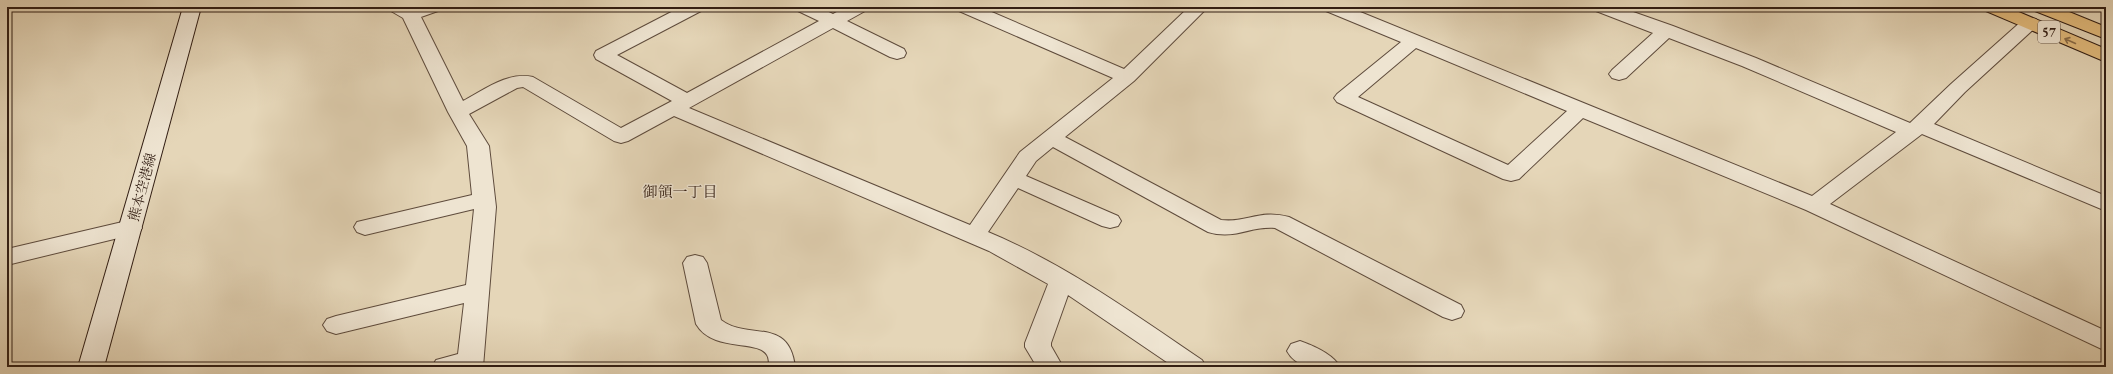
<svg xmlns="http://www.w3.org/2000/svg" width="2113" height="374" font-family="'EB Garamond','Noto Serif JP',serif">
<rect width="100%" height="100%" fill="#e5d6b8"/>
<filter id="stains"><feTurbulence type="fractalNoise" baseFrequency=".005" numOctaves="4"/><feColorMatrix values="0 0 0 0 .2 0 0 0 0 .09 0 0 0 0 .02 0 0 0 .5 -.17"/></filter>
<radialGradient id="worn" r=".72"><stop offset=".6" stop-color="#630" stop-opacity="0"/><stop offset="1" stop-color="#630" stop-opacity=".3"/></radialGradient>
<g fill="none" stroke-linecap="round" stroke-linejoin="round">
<!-- street casing -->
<g stroke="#5e4b3c" stroke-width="2">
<path id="street" d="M388 7H441L438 11 421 17 463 101C484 90 508 71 533 77L621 128 672 101 596 59 594 55 596 51 681 7H704L701 11 617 55 687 93 819 21 798 11 795 7H818L833 14 846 7H868L865 11 847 21 904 49 906 53 904 57 897 59 890 57 833 28 689 108 970 225 1020 152 1113 78 959 11 956 7H980L1124 69 1189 7H1208L1134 81 1065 137 1221 220C1247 223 1259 209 1289 217L1461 305 1464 311 1461 317 1452 320 1443 317 1275 228C1250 226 1235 240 1208 232L1053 147 1036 161 1026 176 1118 216 1121 221 1118 226 1110 228 1102 226 1018 188 988 232C1065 264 1134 314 1202 360L1206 367H1174L1068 295 1051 343V346L1063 367H1037L1025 347V343L1048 284 989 251 674 116 628 141 621 143 614 141 523 87 517 88 469 114 489 146 496 207 483 367H432L436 360 458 354 464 303 336 334 327 331 323 325 327 319 336 316 466 285 474 209 365 235 357 232 354 227 357 222 472 195 467 146 448 112 403 18 391 11Z
M1323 7H1348L1812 196 1896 132 1742 66 1669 38 1626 78 1619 80 1612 78 1609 74 1612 70 1653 33 1596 11 1593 7H1619L1673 26 1756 58 1910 123 1951 84 2024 19 2030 18 2036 19 2039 23 2036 27 1965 92 1934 124 2106 196V211L1922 134 1830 204 2106 331V351L1806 210 1583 118 1519 179 1511 181 1503 179 1337 102 1334 98 1337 94 1401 42 1326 11ZM1416 48 1567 111 1508 165 1358 97Z
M131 220 139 223 142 228 139 233 7 265V249Z
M695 255 703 257 707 263 721 320C748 341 789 316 795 367H769C769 363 769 358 767 355 758 339 713 353 696 324L683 263 687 257Z
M1300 341C1314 346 1333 354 1340 367 1320 367 1298 371 1287 351L1291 344Z"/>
</g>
<!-- secondary casing -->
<g stroke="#311d13" stroke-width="2">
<path id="secondary" d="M183 7H201L104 367H78Z"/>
</g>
<!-- highway casing -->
<g stroke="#311d13" stroke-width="2">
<path id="highway" d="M1983 7H2007L2106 49V62L1986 11Z
M2032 7H2057L2106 27V39L2035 11Z"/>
</g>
<!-- street -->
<use href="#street" fill="#eee4d1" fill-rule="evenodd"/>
<!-- secondary -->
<use href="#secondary" fill="#eee4d1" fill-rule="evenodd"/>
<!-- highway -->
<use href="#highway" fill="#e2bb7c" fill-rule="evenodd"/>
</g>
<!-- one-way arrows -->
<defs><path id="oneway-shaft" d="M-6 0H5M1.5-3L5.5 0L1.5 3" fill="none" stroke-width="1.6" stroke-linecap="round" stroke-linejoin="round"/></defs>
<use stroke="#8a6c48" href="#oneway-shaft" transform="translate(2070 41) rotate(-156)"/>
<g text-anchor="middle" stroke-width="3" stroke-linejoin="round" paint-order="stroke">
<!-- shield labels -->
<rect fill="#eee4d1" stroke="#6a594c" stroke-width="1" x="2038" y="21" width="22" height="22" rx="3"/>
<g font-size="13" font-weight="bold" fill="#311d13">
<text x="2049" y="37">57</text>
</g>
<!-- street labels -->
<g font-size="14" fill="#311d13" stroke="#eee4d1">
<text transform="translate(142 187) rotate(-75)" y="5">熊本空港線</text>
</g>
<!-- neighbourhood labels -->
<g font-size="15" fill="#311d13" stroke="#eee4d1">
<text x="680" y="197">御領一丁目</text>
</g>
</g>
<!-- margin -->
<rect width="2113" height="374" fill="none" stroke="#e5d6b8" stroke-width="24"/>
<rect x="8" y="8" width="2097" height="358" fill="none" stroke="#311d13" stroke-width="2"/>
<rect x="12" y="12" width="2089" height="350" fill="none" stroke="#311d13"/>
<rect width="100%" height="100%" filter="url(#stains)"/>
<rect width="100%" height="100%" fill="url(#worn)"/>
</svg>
